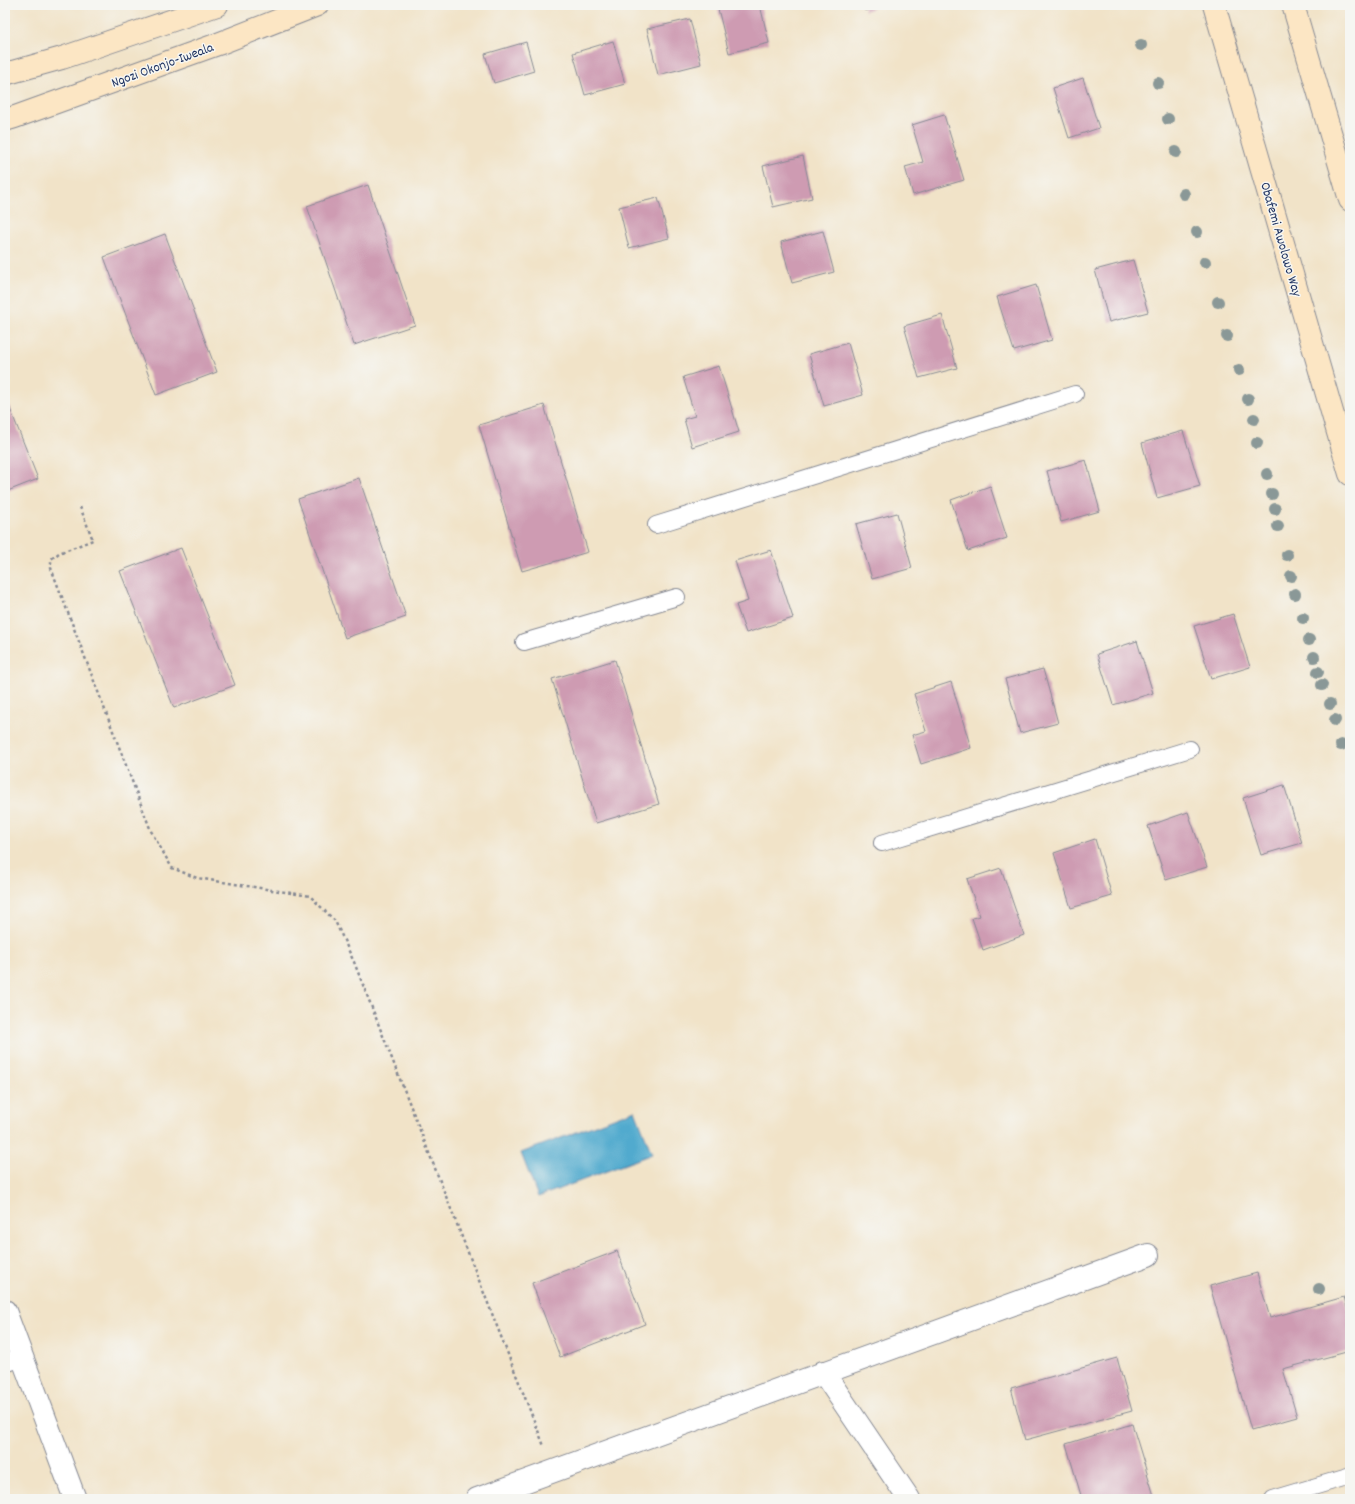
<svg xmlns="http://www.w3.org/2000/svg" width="1355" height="1504" font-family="Dekko,sans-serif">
<rect width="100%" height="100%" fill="#f6f6f2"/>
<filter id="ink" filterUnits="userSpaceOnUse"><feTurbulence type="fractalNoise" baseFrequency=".025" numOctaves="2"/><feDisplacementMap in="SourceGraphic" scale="8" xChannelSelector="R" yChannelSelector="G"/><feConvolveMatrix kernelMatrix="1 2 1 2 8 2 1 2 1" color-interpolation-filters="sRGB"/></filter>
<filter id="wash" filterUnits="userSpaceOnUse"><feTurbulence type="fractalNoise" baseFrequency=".012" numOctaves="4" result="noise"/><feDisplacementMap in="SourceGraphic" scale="16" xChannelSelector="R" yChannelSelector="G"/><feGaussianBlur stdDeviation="0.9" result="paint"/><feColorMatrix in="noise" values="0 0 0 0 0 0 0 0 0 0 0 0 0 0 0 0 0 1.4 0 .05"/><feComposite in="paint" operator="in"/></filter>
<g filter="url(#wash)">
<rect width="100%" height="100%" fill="#f1e3c8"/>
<!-- water -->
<path fill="#51aace" stroke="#366c96" d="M635 1110 652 1154 538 1197 521 1153Z"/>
<g id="blocks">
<!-- building -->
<path fill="#ce9bb2" d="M736 5H760L769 43 729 53 718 9Z
M863 5H881L865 11Z
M690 19 701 64 658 75 647 29Z
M613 41 625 84 585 95 573 53Z
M526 42 534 71 494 83 485 54Z
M1083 78 1099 128 1069 138 1053 88Z
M944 115 964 180 913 195 905 167 923 162 912 125Z
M803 156 812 198 773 207 763 166Z
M368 185 415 325 354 345 307 206Z
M658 198 669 238 629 248 619 207Z
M823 231 834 272 792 283 781 242Z
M165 234 217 372 156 395 104 257Z
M1133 260 1148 312 1109 322 1095 270Z
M1036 285 1052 340 1014 351 997 297Z
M942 315 957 368 919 378 904 326Z
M848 343 863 395 824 406 809 354Z
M719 366 739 432 692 447 684 419 695 416 683 377Z
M5 396 38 479 5 492Z
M544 405 588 552 522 571 479 425Z
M1183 431 1200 486 1157 498 1142 443Z
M1086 460 1100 511 1061 522 1047 471Z
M359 478 406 617 345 638 298 499Z
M990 486 1007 538 968 551 951 500Z
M897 513 912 568 872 579 856 524Z
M181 548 235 685 174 708 120 571Z
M771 550 793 618 746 633 736 605 748 601 735 561Z
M1233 614 1250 667 1211 679 1194 626Z
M1137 641 1153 693 1113 705 1097 654Z
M615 660 659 804 596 823 552 679Z
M1043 669 1058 723 1020 733 1005 679Z
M951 682 971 748 921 764 912 735 926 731 914 694Z
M1284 785 1302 843 1261 855 1243 798Z
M1188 812 1207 867 1166 880 1148 826Z
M1095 839 1112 896 1071 908 1054 853Z
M1001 868 1024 935 983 950 972 918 980 916 967 879Z
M617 1251 645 1324 560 1357 532 1283Z
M1257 1273 1270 1318 1344 1297 1350 1318V1351L1283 1369 1297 1417 1251 1430 1210 1286Z
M1117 1358 1132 1411 1025 1440 1011 1388Z
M1132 1424 1155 1499H1082L1066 1444Z"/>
</g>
</g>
<g filter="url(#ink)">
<use href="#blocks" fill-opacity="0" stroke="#868993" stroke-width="1"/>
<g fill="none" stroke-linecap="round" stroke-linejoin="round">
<!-- lane casing -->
<g stroke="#868993" stroke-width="18">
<path id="lane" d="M656 525 1075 394
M524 642 677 597
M882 843 1190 749
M5 1364 23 1358
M1273 1499 1350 1476"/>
</g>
<!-- street casing -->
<g stroke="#868993" stroke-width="24">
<path id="street" d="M5 1311 75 1499
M823 1372 909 1499
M477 1499 1148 1255"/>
</g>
<!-- secondary casing -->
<g stroke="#868993" stroke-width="24">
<path id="secondary" d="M1214 5 1350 474
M1293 5 1350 200
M5 74 62 58 217 5
M5 120 15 117 218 44 317 5"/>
</g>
<!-- path -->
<path stroke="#868993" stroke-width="2.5" stroke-dasharray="3 3" stroke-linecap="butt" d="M80 507 93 540 59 553 51 559V568L151 831 172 868 197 878 310 896 335 921 354 962 544 1446"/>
<!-- lane -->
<use href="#lane" stroke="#fff" stroke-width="16"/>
<!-- street -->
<use href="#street" stroke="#fff" stroke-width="22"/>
<!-- secondary -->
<use href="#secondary" stroke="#fce6c4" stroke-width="22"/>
</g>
<!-- trees -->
<g fill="#8a9897">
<circle cx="1141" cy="45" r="6"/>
<circle cx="1158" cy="83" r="6"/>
<circle cx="1168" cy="119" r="6"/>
<circle cx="1176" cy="152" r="6"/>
<circle cx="1184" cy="194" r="6"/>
<circle cx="1197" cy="232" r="6"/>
<circle cx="1205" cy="262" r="6"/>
<circle cx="1218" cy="302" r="6"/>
<circle cx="1227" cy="336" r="6"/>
<circle cx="1239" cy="370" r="6"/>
<circle cx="1248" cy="399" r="6"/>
<circle cx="1254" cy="419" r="6"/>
<circle cx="1257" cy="443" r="6"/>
<circle cx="1267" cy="474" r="6"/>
<circle cx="1272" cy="494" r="6"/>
<circle cx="1275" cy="509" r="6"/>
<circle cx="1278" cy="526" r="6"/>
<circle cx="1287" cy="555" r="6"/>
<circle cx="1291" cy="576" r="6"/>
<circle cx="1295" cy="594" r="6"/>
<circle cx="1303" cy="618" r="6"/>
<circle cx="1309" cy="640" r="6"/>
<circle cx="1314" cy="657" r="6"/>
<circle cx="1318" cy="672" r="6"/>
<circle cx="1322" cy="685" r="6"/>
<circle cx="1330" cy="704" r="6"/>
<circle cx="1335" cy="720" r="6"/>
<circle cx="1341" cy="745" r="6"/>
<circle cx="1319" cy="1289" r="6"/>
</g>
</g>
<g text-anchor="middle" stroke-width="3" stroke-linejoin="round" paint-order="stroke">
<!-- street labels -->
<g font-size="14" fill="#1b2f5e" stroke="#f6f6f2">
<text transform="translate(162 64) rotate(-20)" y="5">Ngozi Okonjo-Iweala</text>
<text transform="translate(1282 239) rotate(74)" y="5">Obafemi Awolowo Way</text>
</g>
</g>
<!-- margin -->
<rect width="1355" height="1504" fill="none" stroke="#f6f6f2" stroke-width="20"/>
</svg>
